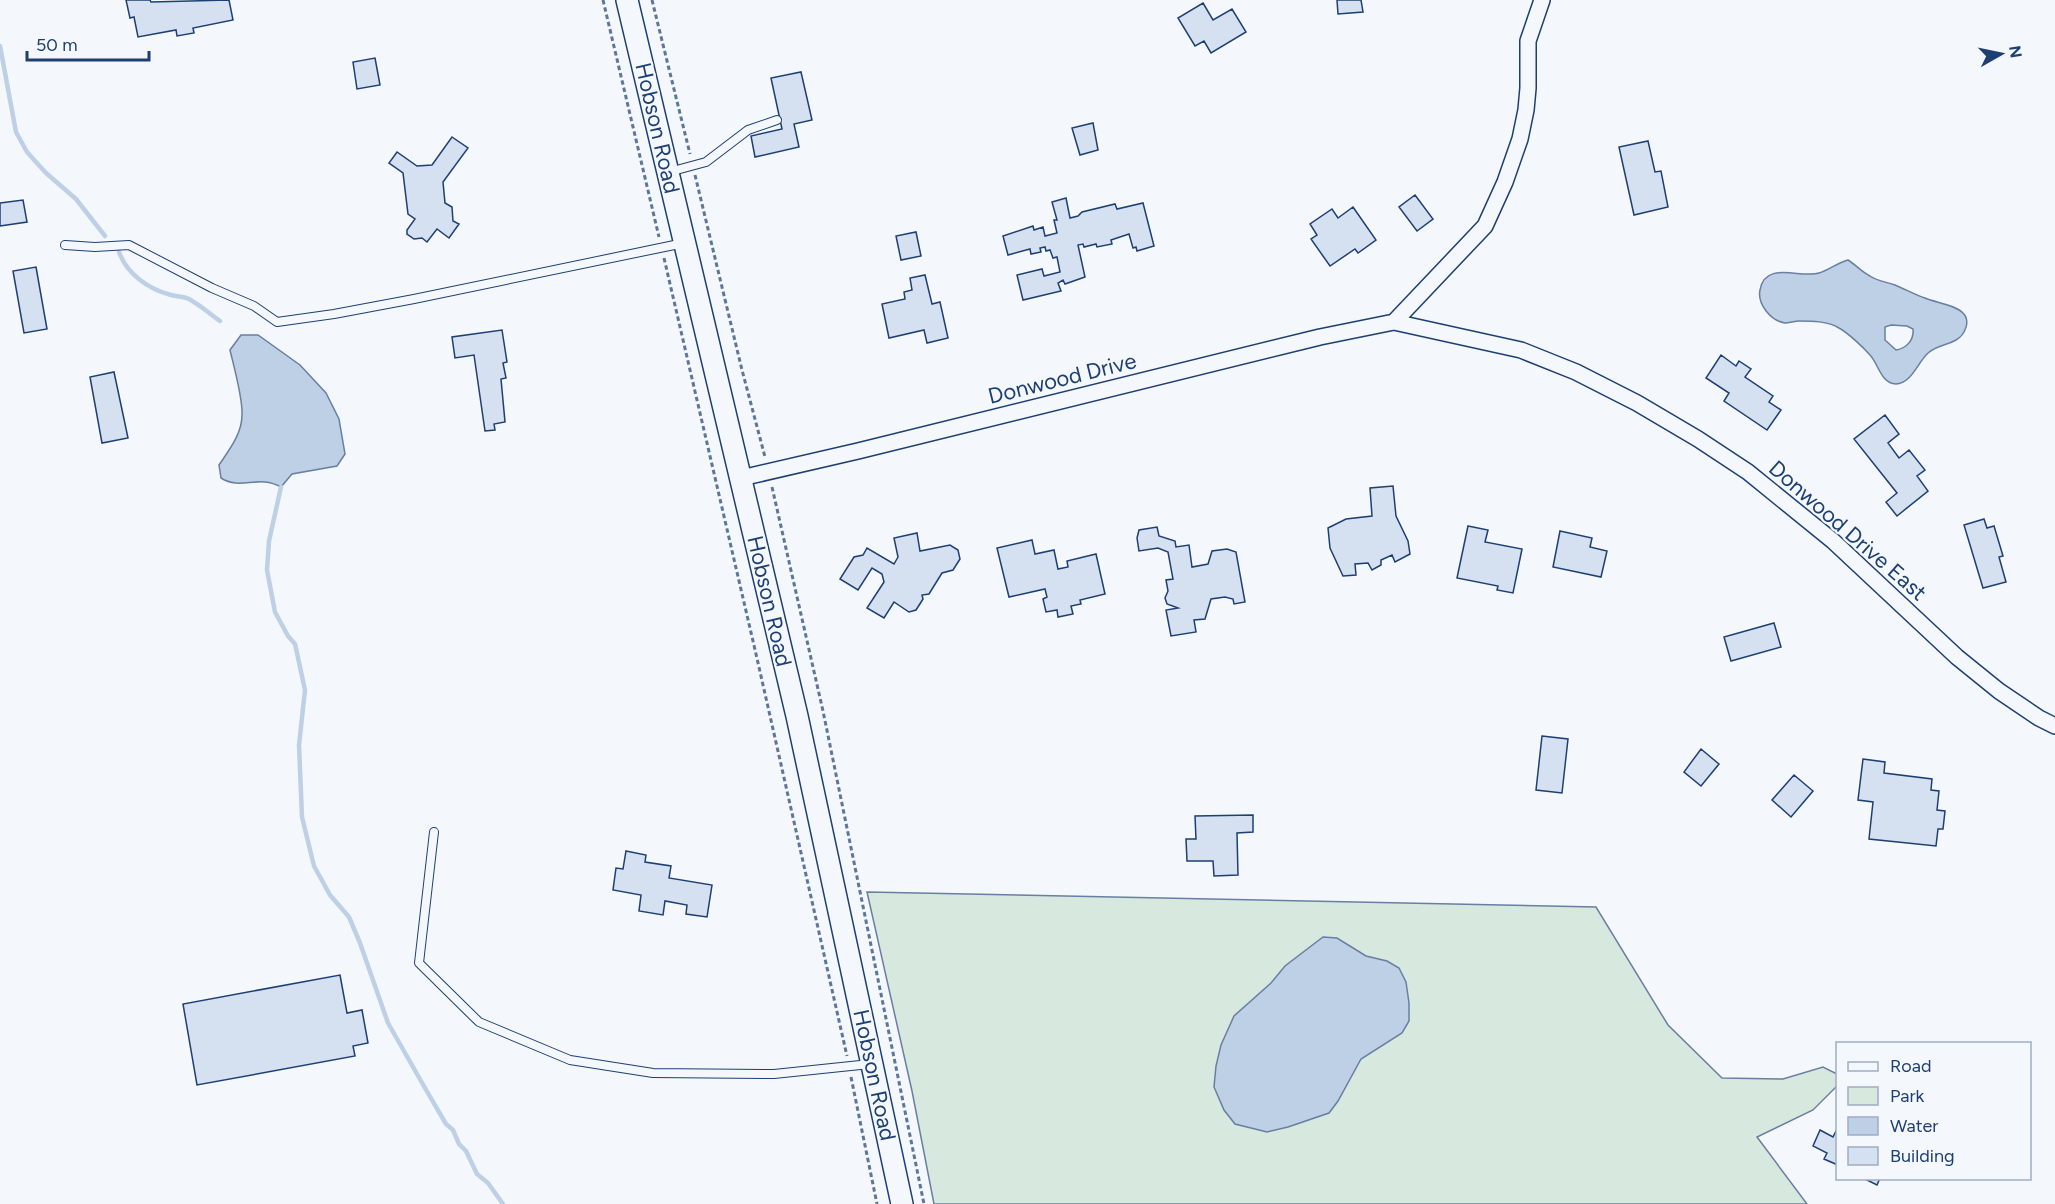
<svg xmlns="http://www.w3.org/2000/svg" width="2055" height="1204" font-family="Figtree,sans-serif">
<rect width="100%" height="100%" fill="#f4f7fb"/>
<!-- green -->
<path fill="#d7e8df" stroke="#687fa3" stroke-width="1.5" d="M867 892 1596 907 1668 1025 1722 1078 1783 1079 1823 1067 1837 1074V1086L1813 1110 1757 1137 1807 1204H934L912 1091Z"/>
<!-- water -->
<path fill="#bed0e5" stroke="#687fa3" stroke-width="1.5" fill-rule="evenodd" d="M1848 260C1856 265 1862 272 1870 276 1877 281 1887 282 1895 285 1905 289 1915 295 1925 298 1936 303 1954 304 1963 313 1971 321 1965 335 1956 340 1946 346 1939 344 1928 353 1918 362 1911 384 1896 384 1881 384 1878 363 1870 355 1863 347 1848 333 1839 328 1828 321 1811 321 1799 321 1795 321 1789 323 1785 323 1771 321 1757 304 1760 290 1765 260 1801 279 1819 273 1829 270 1837 263 1848 260ZM1891 325 1907 326 1913 329C1914 340 1907 348 1896 350L1885 340V327Z
M241 335H258L300 365 326 393 339 419 345 454 337 466 292 474 281 487C258 474 241 491 221 478L219 465C229 450 242 434 242 415 243 399 234 367 230 350Z
M1323 937 1337 938 1366 956 1387 961 1399 968 1406 982 1409 1003V1021L1402 1033 1361 1059 1338 1101 1329 1113 1288 1127 1267 1132 1235 1124 1224 1110 1214 1087 1216 1066 1221 1045 1234 1016 1271 983 1285 966Z"/>
<g fill="none" stroke-linecap="round" stroke-linejoin="round">
<!-- stream -->
<path stroke="#bed0e5" stroke-width="4.5" d="M0 46 16 132 27 152 46 173 76 199 105 236
M119 252C127 274 148 289 171 295 178 297 183 296 189 299 200 305 210 314 220 321
M281 487 269 541 267 570 275 612 288 636 295 644 305 690 299 745 302 817 314 866 330 895 349 917 360 943 388 1023 425 1088 446 1124 453 1130 459 1144 466 1151 477 1174 488 1183 503 1204"/>
</g>
<!-- building -->
<path fill="#d5e0f0" stroke="#1d3f73" stroke-width="1.5" d="M126 0H150L151 2 229 0 233 20 193 28 194 33 177 36 176 30 138 37 134 17 130 18Z
M1337 0H1361L1363 12 1338 14Z
M1203 3 1213 20 1232 9 1246 32 1211 53 1204 41 1195 46 1178 18Z
M375 58 380 85 357 89 353 62Z
M801 72 812 120 794 124 799 147 755 157 751 136 782 129 771 78Z
M1093 123 1098 150 1080 155 1072 128Z
M452 137 468 148 443 182 445 203 452 207 453 221 459 224 449 238 437 229 427 242 422 238 414 239 407 234V230L415 219 408 214 403 173 389 163 397 152 417 166 432 165Z
M1648 141 1655 172 1661 171 1668 207 1634 215 1619 147Z
M1415 195 1433 219 1417 231 1399 207Z
M1066 198 1070 218 1078 216 1082 212 1115 204 1117 209 1143 203 1154 246 1137 251 1136 247 1133 248 1129 234 1111 240 1112 244 1097 247 1096 244 1084 247 1083 244 1078 245 1085 277 1065 284 1063 280 1058 283 1061 291 1023 300 1017 275 1042 269 1044 276 1060 272 1057 257 1053 258 1050 250 1046 251 1045 247 1040 248 1041 252 1031 254 1030 249 1008 255 1003 236 1033 226 1034 230 1043 227 1045 236 1057 233 1054 220H1057L1052 202Z
M23 200 27 222 0 226V203Z
M1353 207 1376 240 1358 253 1355 249 1330 266 1311 239 1317 235 1310 224 1332 209 1338 218Z
M916 232 921 256 901 260 896 236Z
M36 267 47 329 24 333 13 271Z
M925 275 932 304 940 302 948 338 927 343 924 330 889 338 882 304 905 299 904 292 912 290 910 278Z
M502 330 507 362 503 363 506 378 501 379 505 422 494 424 495 430 485 431 474 355 455 358 452 337Z
M1721 355 1736 366 1739 361 1751 369 1745 377 1773 396 1769 402 1781 410 1767 430 1724 401 1729 393 1706 378Z
M114 372 128 438 102 443 90 377Z
M1885 415 1899 434 1888 443 1899 458 1909 450 1925 470 1917 476 1928 491 1897 516 1886 502 1897 493 1854 439Z
M1393 486 1396 516 1408 541 1410 554 1395 562 1392 555 1381 560V565L1372 570 1368 563 1355 564 1356 575 1343 576 1330 548 1328 528 1346 519 1372 516 1370 488Z
M1984 519 1987 528 1994 526 2003 556 1999 557 2006 582 1983 588 1964 525Z
M1468 526 1488 530 1485 542 1522 549 1513 593 1497 590 1498 586 1457 578Z
M1157 527 1159 536 1175 541 1176 547 1189 545 1192 567 1208 564 1212 551 1227 549 1236 552 1245 602 1234 604 1233 599 1225 597 1211 599 1205 619 1194 620 1196 632 1171 636 1166 610 1178 608 1167 604 1165 598 1168 591 1166 580 1173 579 1168 552 1158 548 1139 551 1137 538 1139 530Z
M1560 531 1592 538 1590 547 1607 551 1601 577 1553 567Z
M917 533 920 551 950 545 958 550 960 559 953 570 942 573 929 594 922 595 923 599 916 610 909 612 894 602 884 618 867 608 884 582 882 574 872 568 858 590 840 579 854 557 863 555 867 548 894 564 898 557 894 538Z
M1032 540 1035 554 1054 550 1058 569 1068 567 1067 561 1096 554 1105 594 1080 600 1081 604 1071 606 1073 614 1058 617 1057 610 1046 612 1043 599 1047 597 1045 589 1009 597 997 548Z
M1774 623 1781 647 1731 661 1724 637Z
M1542 736 1568 739 1562 793 1536 790Z
M1701 749 1719 764 1701 786 1684 772Z
M1863 759 1885 762 1884 773 1932 779 1931 790 1939 791 1937 810 1945 811 1943 829H1938L1936 846 1869 839 1873 802 1858 800Z
M1794 775 1813 791 1791 817 1772 800Z
M1253 815V832L1237 833 1238 875 1214 876 1213 861H1187L1186 839H1196L1195 816Z
M626 851 646 855 645 862 671 866 669 878 712 885 707 917 686 914 687 905 665 901 663 915 639 911 641 895 613 890 616 868 623 869Z
M340 975 347 1013 362 1010 368 1043 353 1046 355 1056 197 1085 183 1004Z
M1820 1130 1833 1137 1836 1131 1838 1132V1165L1824 1159 1827 1153 1813 1146Z
M1863 1178H1880L1877 1185Z"/>
<g fill="none" stroke-linecap="round" stroke-linejoin="round">
<!-- lane casing -->
<g stroke="#1d3f73" stroke-width="10">
<path id="lane" d="M669 172 706 162 748 130 777 120
M65 245 95 247 129 245 212 288 254 306 277 322 334 314 414 299 684 243
M434 832 419 963 479 1022 570 1060 653 1073 774 1074 870 1064"/>
</g>
<!-- street casing -->
<g stroke="#1d3f73" stroke-width="18">
<path id="street" d="M1394 322 1485 226 1505 182 1520 139 1526 110 1528 88V41L1542 0
M741 478 858 451 1320 337 1394 322 1521 350 1576 372 1637 403 1698 439 1748 472 1833 541 1957 657 1999 691 2039 718 2055 726"/>
</g>
<!-- secondary casing -->
<g stroke="#1d3f73" stroke-width="24">
<path id="secondary" d="M627 0 797 716 902 1204"/>
</g>
<!-- path -->
<path stroke="#5e769c" stroke-width="3" stroke-dasharray="4.5 3" stroke-linecap="butt" d="M603 0 659 237
M652 0 690 154
M695 175 742 370 765 457
M664 258 756 654 847 1056
M772 487 823 711 924 1204
M851 1077 877 1204"/>
<!-- lane -->
<use href="#lane" stroke="#f4f7fb" stroke-width="8"/>
<!-- street -->
<use href="#street" stroke="#f4f7fb" stroke-width="15"/>
<!-- secondary -->
<use href="#secondary" stroke="#f4f7fb" stroke-width="21"/>
</g>
<g text-anchor="middle" stroke-width="4.5" stroke-linejoin="round" paint-order="stroke">
<!-- street labels -->
<g font-size="22" fill="#1d3f73" stroke="#f4f7fb">
<text transform="translate(658 128) rotate(77)" y="8">Hobson Road</text>
<text transform="translate(1062 378) rotate(-14)" y="8">Donwood Drive</text>
<text transform="translate(1848 530) rotate(41)" y="8">Donwood Drive East</text>
<text transform="translate(770 601) rotate(77)" y="8">Hobson Road</text>
<text transform="translate(875 1075) rotate(78)" y="8">Hobson Road</text>
</g>
</g>
<!-- legend -->
<rect x="1836" y="1042" width="195" height="138" fill="#f4f7fb" stroke="#9eadc5" stroke-width="1.5"/>
<rect x="1848" y="1062" width="30" height="9" fill="#f4f7fb" stroke="#9eadc5" stroke-width="1.5"/>
<text x="1890" y="1072" font-size="18" fill="#1d3f73">Road</text>
<rect x="1848" y="1087" width="30" height="18" fill="#d7e8df" stroke="#9eadc5" stroke-width="1.5"/>
<text x="1890" y="1102" font-size="18" fill="#1d3f73">Park</text>
<rect x="1848" y="1117" width="30" height="18" fill="#bed0e5" stroke="#9eadc5" stroke-width="1.5"/>
<text x="1890" y="1132" font-size="18" fill="#1d3f73">Water</text>
<rect x="1848" y="1147" width="30" height="18" fill="#d5e0f0" stroke="#9eadc5" stroke-width="1.5"/>
<text x="1890" y="1162" font-size="18" fill="#1d3f73">Building</text>
<!-- north arrow -->
<g transform="translate(2001 54) rotate(81)" stroke="#f4f7fb" stroke-width="4.5" paint-order="stroke">
<path d="M0-4.5L10 22L0 15L-10 22Z" fill="#1d3f73"/>
<text y="-9" font-size="16" font-weight="bold" text-anchor="middle" fill="#1d3f73">N</text>
</g>
<!-- scale -->
<path d="M27 51v9h122v-9" fill="none" stroke="#1d3f73" stroke-width="3"/>
<text x="36" y="51" font-size="18" fill="#1d3f73" stroke="#f4f7fb" stroke-width="4.5" paint-order="stroke">50 m</text>
</svg>
